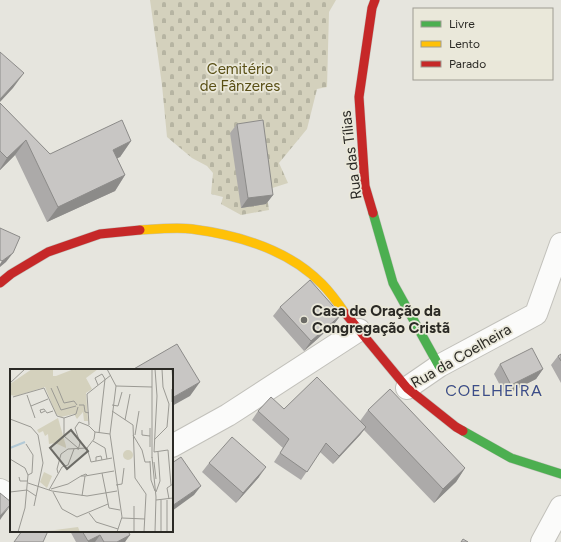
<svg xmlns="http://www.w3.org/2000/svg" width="561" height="542" font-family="Figtree,sans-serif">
<defs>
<pattern id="cemetery-stones" width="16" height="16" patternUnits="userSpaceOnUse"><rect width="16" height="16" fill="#d4d1bd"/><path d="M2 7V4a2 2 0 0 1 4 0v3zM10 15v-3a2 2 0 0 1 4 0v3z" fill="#b6b4a2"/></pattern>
</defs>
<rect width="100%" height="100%" fill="#e6e5de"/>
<!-- cemetery -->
<path fill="url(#cemetery-stones)" d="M150 0H336L329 12 327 87 317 89 307 129 279 163 288 183 266 190 269 210 241 215 221 204 223 197 211 194 213 173 207 166 192 158 167 137 162 85Z"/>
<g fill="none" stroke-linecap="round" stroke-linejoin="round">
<!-- street casing -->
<g stroke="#c2c1bb" stroke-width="24">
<path id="street" d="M407 388 439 366 536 314 561 244
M172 446 228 415 359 330
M0 490 11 496
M542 542 561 507"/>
</g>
<!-- fast casing -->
<g stroke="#c2c1bb" stroke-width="10">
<path id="fast" d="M373 213 393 283 439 366
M463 431 511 458 561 474"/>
</g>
<!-- slow casing -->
<g stroke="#c2c1bb" stroke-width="10">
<path id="slow" d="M140 230C156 229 177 227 192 229 238 235 289 250 322 284 331 293 338 303 345 313"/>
</g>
<!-- jam casing -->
<g stroke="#c2c1bb" stroke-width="10">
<path id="jam" d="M373 213 365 186 359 97 372 8 375 0
M0 283 11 274 48 252 100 234 140 230
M345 313 407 388 456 427 463 431"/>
</g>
<!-- street -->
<use href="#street" stroke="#fbfbfa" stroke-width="22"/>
<!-- fast -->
<use href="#fast" stroke="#4caf50" stroke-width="9"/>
<!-- slow -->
<use href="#slow" stroke="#ffc107" stroke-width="9"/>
<!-- jam -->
<use href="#jam" stroke="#c62828" stroke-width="9"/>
</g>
<!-- wall -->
<path fill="#acaaa9" d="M0 103 50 154 131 141 120 157 117 158 125 175 115 191 47 222 15 155 0 170Z
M237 124 273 195 266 204 241 208 230 133Z
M280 307 341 315 334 324 304 351 273 316Z
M561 354V383L551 365 558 356Z
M500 364 543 369 536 379 505 395 494 374Z
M284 409 360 421 368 410 465 468 456 482 434 503 364 430 360 435 333 464 320 452 301 480 274 462 283 448 252 420 258 411Z
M209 463 259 477 236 503 202 472Z
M70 531H128L125 542H76Z"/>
<!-- shaded-wall -->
<path fill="#8c8b89" d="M24 73 13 88 0 102V99Z
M26 140 15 155 0 170V169L7 158Z
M131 141 120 157 102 165 113 150Z
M125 175 115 191 47 222 58 207Z
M273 195 266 204 241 208 248 198Z
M13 253 6 262 0 267V264L2 261Z
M341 315 334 324 304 351 311 341Z
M543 369 536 379 505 395 511 385Z
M200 382 190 396 172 406V398Z
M366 427 360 435 333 464 339 456Z
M266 467 259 477 236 503 243 493Z
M465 468 456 482 434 503 443 489Z
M201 486 194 495 172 511V506Z
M11 505 2 517 0 520V516Z
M100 535 95 542H88V541Z
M130 535 125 542H117Z"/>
<!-- building -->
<path fill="#c8c6c4" stroke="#8c8b89" d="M0 52 24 73 0 99Z
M0 103 50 154 122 120 131 141 113 150 125 175 58 207 26 140 7 158 0 151Z
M263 120 273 195 248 198 237 124Z
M0 228 20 237 13 253 2 261 0 260Z
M310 280 341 315 311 341 280 307Z
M177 344 200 382 172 398V370H132Z
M532 348 543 369 511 385 500 364Z
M561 354V361L558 356Z
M317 377 366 427 339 456 326 443 307 472 280 453 289 439 258 411 271 397 284 409Z
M390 389 465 468 443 489 368 410Z
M232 437 266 467 243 493 209 463Z
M181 457 201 486 172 506V463Z
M0 493 11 502V504L0 516Z
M22 531H48L43 542H14Z
M82 531H128L130 535 117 542H104L100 535 88 541Z
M463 539 468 542H461Z"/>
<!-- markers -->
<circle fill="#6c6b66" stroke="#eae8da" stroke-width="1.5" cx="304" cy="320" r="4"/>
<g text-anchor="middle" stroke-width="3.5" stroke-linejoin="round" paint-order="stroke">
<!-- park labels -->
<g font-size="15" fill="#594f15" stroke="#eae8da">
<text x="240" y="74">Cemitério<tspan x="240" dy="17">de Fânzeres</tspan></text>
</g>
<!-- street labels -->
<g font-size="15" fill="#2b2a25" stroke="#eae8da">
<text transform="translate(351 155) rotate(-97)" y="5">Rua das Tílias</text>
<text transform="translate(461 356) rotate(-30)" y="5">Rua da Coelheira</text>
</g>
<!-- poi labels -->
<g font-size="15" font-weight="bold" fill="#2b2a25" stroke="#eae8da" text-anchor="start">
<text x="312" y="316">Casa de Oração da<tspan x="312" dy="17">Congregação Cristã</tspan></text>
</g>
<!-- neighbourhood labels -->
<g font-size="16" letter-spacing="1" fill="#3c4d89" stroke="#eae8da">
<text x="494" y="396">COELHEIRA</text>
</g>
</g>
<!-- overview -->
<g transform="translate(10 369)">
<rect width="163" height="163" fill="#e6e5de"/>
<path d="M113 86a5 5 0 1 1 10 0a5 5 0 1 1-10 0ZM34 103 42 107 37 119 30 113Z" fill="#d4d1bd"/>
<path d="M22 0H43V7H46L64 0H88L76 9 82 20 76 24 78 52H74L73 43 67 50 64 45 51 48 46 45 35 18 6 27 0 26V15ZM68 158 70 163 36 161H45Z" fill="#d4d1bd"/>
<path d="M48 49 56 77V79L45 74 39 75 38 65 35 67 33 62 29 64 27 61Z" fill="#d4d1bd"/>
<path fill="none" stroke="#b2c9d6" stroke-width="2" d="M0 79 15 73"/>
<path fill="none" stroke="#9b9a94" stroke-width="1" d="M97 0 106 17 100 65 112 148 107 163M142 0V89M162 0 163 14M0 14 15 0M88 16 85 9 92 5 95 10 89 64M47 17 54 34 64 32 67 36M106 17 142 18M41 19 51 41 66 37M162 20V33M17 26 25 49M3 28 34 19 47 47 54 49 66 45 68 38M69 36H74L75 43 79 44M102 36 108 37 112 23M21 37 38 30M35 42 31 44 30 41 34 40 37 44 43 42M102 42 123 56 125 109 136 125 134 163M54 49V67L68 79M0 50 21 58 28 66 33 94 24 137M115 51 120 25M79 56 77 25 101 6M140 59V78M132 61V66L140 67M123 66 132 81 135 93H140M125 66 129 42M144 71 157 58 159 35 153 18 152 0M83 72 95 79 97 90M16 75 23 86 22 104 18 106M77 79 81 93 102 89M68 81 70 74 65 59 69 53 79 57 85 63 100 65M144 83 147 27 145 0M144 83 158 81 161 116M142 88 146 128 145 163M0 90 15 99 18 106 15 139 8 163M86 92V88L91 87 92 91M140 92 141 111 145 122M144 93 146 110M48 104 47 100 51 85 58 80 77 79 84 70 85 63M92 104 99 139 110 141M78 107 76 105 71 107H75L104 102M9 108 10 112H18M18 114 42 122 77 127 107 122M106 116 112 115 114 99M41 120 58 115 71 107M39 121 52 98 58 96 64 80M0 123 17 121 26 127M43 123 52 140 67 148 98 135M146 123 150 112 148 83M72 127 75 107M159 130 157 119 163 115M146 131 163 129M79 144 86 153 108 160M112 149 135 150M124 163V137M151 163V131M157 163V131"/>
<path fill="#6c6b66" fill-opacity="0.15" stroke="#6c6b66" stroke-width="2" d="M61 61 78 82 57 100 40 79Z"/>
<rect width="163" height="163" fill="none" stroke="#2b2a25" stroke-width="2"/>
</g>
<!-- legend -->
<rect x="413" y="8" width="140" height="72" fill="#eae8da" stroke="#9e9c92"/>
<rect x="421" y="21" width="20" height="6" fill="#4caf50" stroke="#9e9c92"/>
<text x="449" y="28" font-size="12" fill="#2b2a25">Livre</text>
<rect x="421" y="41" width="20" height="6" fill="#ffc107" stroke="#9e9c92"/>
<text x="449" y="48" font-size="12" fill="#2b2a25">Lento</text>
<rect x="421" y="61" width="20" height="6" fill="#c62828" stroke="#9e9c92"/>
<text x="449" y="68" font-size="12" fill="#2b2a25">Parado</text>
</svg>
